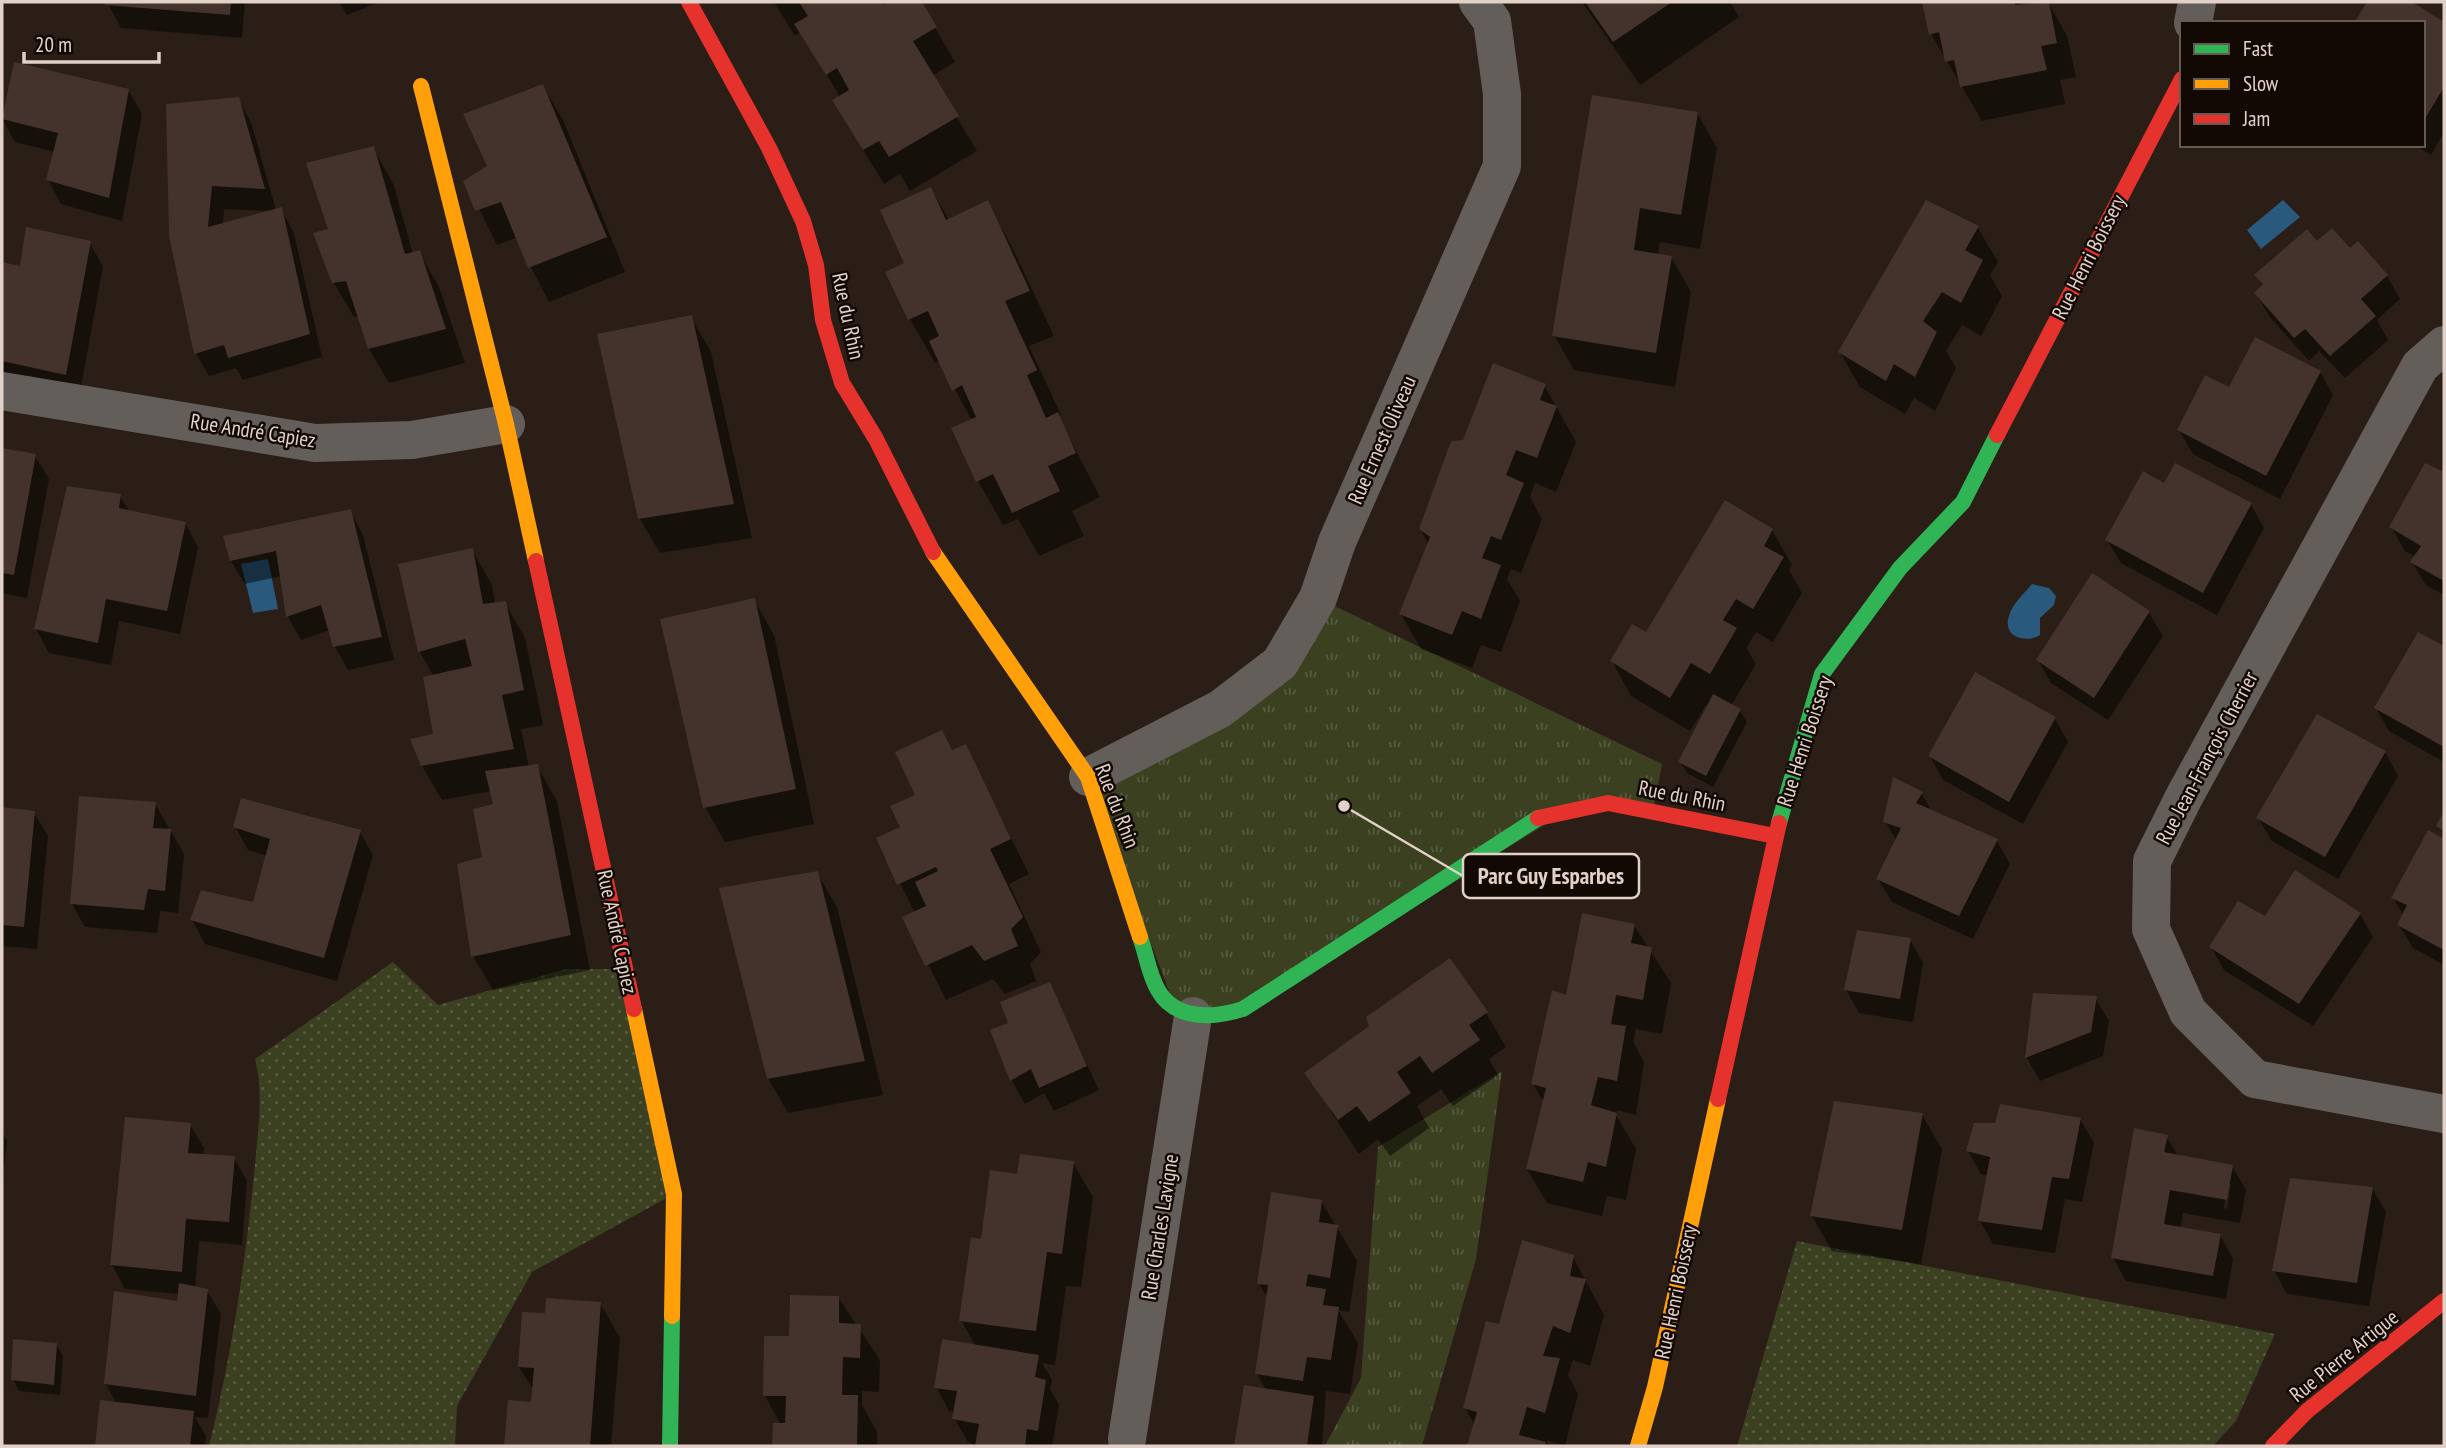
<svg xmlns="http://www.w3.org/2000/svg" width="2446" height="1448" font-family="'PT Sans Narrow',sans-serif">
<defs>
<pattern id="grass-dots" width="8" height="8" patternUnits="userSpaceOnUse" patternTransform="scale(1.75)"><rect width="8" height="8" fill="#3b4021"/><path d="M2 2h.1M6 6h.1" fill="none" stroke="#575b40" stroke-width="1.8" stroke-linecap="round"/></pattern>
<pattern id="park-tufts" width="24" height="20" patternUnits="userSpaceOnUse" patternTransform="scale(1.75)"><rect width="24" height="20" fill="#3b4021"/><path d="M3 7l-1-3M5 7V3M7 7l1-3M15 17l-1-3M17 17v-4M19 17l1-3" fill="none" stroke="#575b40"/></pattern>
</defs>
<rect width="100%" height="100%" fill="#2a1e16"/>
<!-- grass -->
<path fill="url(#grass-dots)" d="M393 962 438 1005 566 969H624L674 1194 532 1272 457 1406 455 1446H209C232 1354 246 1259 255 1165 258 1129 264 1094 255 1059Z
M1797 1241 2275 1334 2236 1421 2213 1446H1737Z"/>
<!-- park -->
<path fill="url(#park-tufts)" d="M1318 598 1662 764 1653 812 1571 809 1243 1009 1175 1007 1088 777 1220 709Z
M1502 1071 1476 1259 1422 1446H1325L1361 1378 1378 1147Z"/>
<!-- water -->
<path fill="#2a597e" d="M2283 200 2300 217 2261 249 2247 230Z
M268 559 278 609 253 613 241 564Z
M2032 584 2049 588 2056 596 2054 605 2040 618V635C2025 644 2002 637 2009 616 2012 604 2024 594 2032 584Z"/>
<!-- shadow -->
<path fill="#0007" fill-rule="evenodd" d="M107 2H245L242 38 121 28Z
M339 2H380L347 15Z
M774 2H880L883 7 891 2H920L955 62 932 76 977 151 910 191 900 174 884 184 854 135 840 97 801 32 795 36Z
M1582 2H1730L1739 17 1640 85Z
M1924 2H2026L2027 5 2048 2 2067 36 2076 77 2060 80 2065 104 1982 121 1931 34Z
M2369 2H2408L2444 24V132L2431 155 2415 145H2423V23H2356Z
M15 64 128 90 142 114 122 221 61 204 48 180 55 152 15 142 2 118Z
M543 86 563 120 625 272 549 302 516 238 497 245 465 181 489 167Z
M238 99 251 122 276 210 281 209 294 233 322 357 243 380 236 368 209 376 196 353 171 236ZM224 209 270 211 223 225Z
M1697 113 1717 148 1700 249 1660 242 1658 255 1671 257 1691 292 1675 387 1574 370 1554 335Z
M373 148 393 183 413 254 419 252 439 287 465 363 389 383 369 349 359 316 354 317 334 283 330 230Z
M931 189 949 220 987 203 1012 247 1054 336 1029 346 1061 415 1058 416 1100 497 1072 511 1084 536 1039 556 1018 519 1003 525 978 481 954 429 972 421 940 361 935 363 910 319 907 264Z
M1978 228 1998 262 1990 275 2002 296 1981 336 1962 325 1946 351 1956 368 1935 411 1914 398 1905 414 1860 387 1840 352Z
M89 242 103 266 79 398 2 380V264L21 268Z
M2317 243 2350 251 2387 276 2400 299 2377 320 2388 340 2345 378 2319 351 2309 361 2269 316 2256 293 2263 287 2257 276Z
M691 317 711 352 752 538 660 553 640 519 599 336Z
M2320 372 2333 395 2280 499 2193 454 2179 430 2230 389Z
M1544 385 1576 442 1556 492 1535 483 1530 497 1542 519 1521 573 1511 569 1507 579 1520 601 1501 652 1481 645 1472 668 1421 649 1401 614 1429 544 1420 529 1464 441Z
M2 450 35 456 49 479 27 598 2 593Z
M2426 465 2444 474V595L2426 585 2412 562 2416 557 2405 551 2391 527Z
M2165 485 2251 505 2264 528 2217 615 2121 563 2107 540Z
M120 496 130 512 185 523 198 547 180 634 119 621 111 665 49 653 36 629Z
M350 511 363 535 394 660 348 670 335 647 330 630 301 640 288 617 282 576 245 584 231 561 225 537Z
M1772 530 1792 565 1789 570 1802 593 1773 642 1756 632 1746 648 1756 664 1731 706 1740 711 1747 722 1713 787 1687 773 1680 762 1708 706 1706 705 1690 731 1631 696 1612 661Z
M472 550 492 585 495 605 505 603 525 638 543 725 521 729 529 767 537 766 557 801 590 970 493 990 473 956 484 858 496 806 492 791 442 800 422 766 435 736 434 677 420 652 400 565Z
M2092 576 2149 613 2163 636 2108 720 2051 683 2038 660Z
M754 600 774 635 814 824 725 842 705 807Z
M2418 634 2444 648V762L2389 731 2376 708Z
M2055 719 2068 742 2023 824 1943 780 1930 756Z
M965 746 1029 874 1009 884 1041 952 1030 964 1036 981 1005 994 993 979 946 1000 905 918 915 913 878 839 903 828 917 795 953 751Z
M2385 752 2398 776 2338 879 2272 841 2258 818Z
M1894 780 1922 794 1933 813 1997 841 2010 864 1973 939 1892 902 1878 879 1897 842 1885 821Z
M155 804 184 854 178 913 160 911 157 933 85 927 72 904Z
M2 808 34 813 48 836 37 949 2 946Z
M235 826 360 832 373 855 337 981 205 944 192 920 254 905 268 856 248 850Z
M2429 833 2444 841V965L2413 948 2399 925 2404 916 2393 898Z
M817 873 837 907 883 1095 788 1113 768 1078Z
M2360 914 2373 937 2313 1026 2224 970 2211 947 2266 919Z
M1634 925 1671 983 1662 1034 1636 1029 1633 1042 1644 1062 1636 1115 1617 1110 1616 1115 1636 1149 1626 1200 1607 1196 1602 1216 1547 1203 1527 1169 1544 1103 1533 1084 1568 998Z
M1910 940 1923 963 1913 1022 1859 1013 1846 990Z
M1049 985 1099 1090 1054 1111 1044 1093 1025 1104 1012 1081 992 1031 1010 1025Z
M2034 995 2095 998 2109 1021 2103 1056 2040 1081 2027 1058Z
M1486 1013 1506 1047 1489 1059 1498 1075 1453 1106 1441 1089 1417 1106 1429 1128 1390 1156 1378 1139 1359 1154 1306 1073Z
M1922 1115 1942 1149 1921 1264 1832 1251 1812 1216Z
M2080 1119 2094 1143 2082 1202 2065 1199 2055 1253 1993 1244 1980 1221 1988 1176 1981 1174 1968 1151Z
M190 1125 204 1148 203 1156 234 1158 247 1181 242 1245 199 1241 195 1288 207 1291 221 1314 208 1418 195 1417 206 1436 205 1446H97L102 1402 117 1404 106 1384 178 1303 179 1294 125 1289 112 1265Z
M2 1132 7 1141 2 1188Z
M2166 1136 2178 1156 2232 1166 2246 1190 2240 1223 2183 1213 2180 1229 2220 1235 2233 1259 2226 1299 2126 1281 2113 1258ZM2228 1184H2231L2227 1209 2224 1208Z
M1073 1163 1093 1197 1081 1287 1066 1286 1055 1365 1042 1363 1052 1380 1050 1389 1059 1405 1052 1446H978L968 1442 954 1418 955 1412 949 1411 936 1387 976 1347 961 1320 982 1241 1019 1176Z
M2372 1188 2386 1212 2369 1306 2287 1294 2274 1270Z
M1321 1201 1357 1261 1349 1312 1338 1310 1358 1343 1350 1394 1326 1391 1322 1446H1236L1245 1387 1266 1390 1257 1374 1268 1298 1259 1284Z
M1573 1257 1604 1315 1590 1366 1573 1360 1568 1375 1578 1394 1565 1446 1547 1440V1446H1469L1475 1425 1465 1408 1500 1326Z
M838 1297 880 1360 879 1392 862 1391V1405L877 1432V1446H774L775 1424 781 1425 765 1396 791 1338Z
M600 1303 620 1338 611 1446H506L510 1402 533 1404 534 1391 519 1367 547 1315Z
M56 1344 63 1356 60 1395 19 1391 13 1379Z"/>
<!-- building -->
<path fill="#44332d" d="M105 2H231L230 15 105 5Z
M799 2H882L883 5 888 2H922L937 27 913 41 959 116 889 157 879 141 863 150 832 100 849 90 837 68 826 75 794 24 808 16Z
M1585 2H1672L1613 42Z
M1922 2H2015V5L2049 2 2057 43 2041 46 2047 70 1960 87 1954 60 1945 62 1939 32 1929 35Z
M2367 2H2412L2444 22V87L2423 122V23H2354Z
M14 62 129 89 109 198 46 180 58 133 2 119Z
M543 84 607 237 528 268 501 202 475 211 463 181 487 166 463 114Z
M1592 95 1698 112 1681 215 1640 208 1634 250 1672 256 1656 353 1552 336Z
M239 97 265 189 212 186 208 227 282 207 310 334 228 358 224 345 194 354 169 236 166 104Z
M374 146 405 254 420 250 446 329 368 349 346 281 332 283 313 233 328 229 306 163Z
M931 187 946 220 988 200 1030 291 1005 301 1037 370 1027 375 1046 418 1058 412 1076 453 1048 466 1060 491 1012 513 993 474 976 482 951 428 976 417 962 385 952 391 929 341 939 336 928 311 908 320 885 272 904 263 880 210Z
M1926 200 1979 226 1965 250 1983 260 1961 303 1942 292 1923 321 1937 332 1915 377 1894 364 1886 381 1838 352Z
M26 227 91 241 66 375 2 361V262L20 266Z
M2332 228 2350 248 2358 241 2388 275 2361 299 2376 316 2330 356 2305 329 2294 338 2254 293 2263 284 2254 275 2307 229 2317 241Z
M692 315 734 504 638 519 597 334Z
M2255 337 2321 371 2266 476 2177 430 2205 375 2229 387Z
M1493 363 1546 384 1540 400 1557 406 1537 458 1516 450 1506 475 1524 483 1501 540 1491 536 1482 558 1501 565 1481 619 1462 611 1452 635 1399 614 1430 537 1419 529 1451 441 1463 440Z
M2 448 36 454 14 575 2 573Z
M2175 463 2252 503 2203 593 2105 540 2143 471 2164 483Z
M2425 463 2444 472V581L2410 562 2421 546 2389 527Z
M67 486 121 494 119 508 186 522 167 611 106 599 98 643 34 629Z
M1725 500 1773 529 1764 546 1784 557 1753 609 1736 599 1723 620 1737 628 1710 674 1691 663 1670 698 1610 661 1632 624 1646 632Z
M351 509 382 637 333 647 321 605 286 617 276 551 230 561 223 536Z
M473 548 483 604 506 601 524 690 502 695 514 749 421 766 410 739 433 734 423 677 472 666 465 639 418 652 398 564Z
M2092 573 2150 611 2094 698 2036 660Z
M755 598 796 789 703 808 660 619Z
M2418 632 2444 646V747L2374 708Z
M1975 672 2056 717 2009 802 1928 756Z
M1713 694 1741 709 1706 776 1678 762Z
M2317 714 2386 751 2325 857 2256 818Z
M942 730 952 750 966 744 1011 839 990 849 1023 917 1011 929 1018 946 984 961 972 945 925 966 902 917 926 906 915 882 938 871 936 867 897 885 876 838 900 827 890 806 915 795 895 752Z
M538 764 571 935 471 957 457 864 482 857 473 809 493 804 485 771Z
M1893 777 1923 792 1916 803 1998 839 1959 916 1876 879 1901 828 1883 822Z
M79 796 156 802 153 828 171 829 165 891 148 889 144 910 70 904Z
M241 798 361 830 324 958 190 920 201 890 253 902 270 839 233 827Z
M2 807 35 811 24 927 2 925Z
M2444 811V831L2436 826Z
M2428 830 2444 839V950L2397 925 2407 905 2391 898Z
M2295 870 2361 913 2299 1004 2209 947 2238 901 2265 916Z
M818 871 865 1061 767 1079 719 888Z
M1582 913 1635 924 1631 943 1652 947 1643 1000 1616 995 1611 1024 1626 1026 1617 1081 1598 1077 1591 1105 1617 1113 1606 1167 1588 1162 1583 1182 1526 1169 1546 1088 1531 1084 1552 990 1566 995Z
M1857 930 1911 938 1900 999 1844 990Z
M1450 958 1488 1012 1469 1025 1480 1040 1432 1073 1420 1056 1397 1072 1411 1093 1369 1122 1357 1106 1338 1120 1304 1073 1369 1026 1366 1017Z
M1050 982 1087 1066 1039 1088 1031 1069 1010 1081 990 1030 1008 1023 1000 1002Z
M2033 993 2097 996 2091 1032 2025 1058Z
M1834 1101 1923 1113 1902 1230 1810 1216Z
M2000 1104 2081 1118 2069 1179 2052 1177 2042 1230 1978 1221 1990 1157 1966 1151 1974 1123H1995Z
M125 1117 191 1123 188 1153 235 1156 229 1222 186 1219 182 1272 110 1265Z
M2134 1128 2168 1135 2164 1152 2233 1165 2227 1200 2170 1190 2164 1224 2221 1234 2213 1276 2111 1258Z
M1020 1154 1074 1161 1062 1254 1047 1252 1036 1331 959 1321 971 1237 981 1239 990 1170 1017 1174Z
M2290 1178 2373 1187 2357 1283 2272 1271Z
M1271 1192 1322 1200 1319 1222 1338 1225 1330 1278 1308 1274 1306 1286 1326 1289 1323 1305 1339 1307 1331 1360 1307 1357 1303 1381 1255 1374 1268 1285 1257 1284Z
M1522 1240 1574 1255 1570 1276 1586 1279 1570 1333 1553 1326 1543 1356 1560 1358 1545 1413 1527 1407 1519 1435 1546 1442 1545 1446H1467L1477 1412 1463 1408 1486 1321 1499 1324Z
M179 1283 208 1289 196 1396 104 1384 114 1291 177 1301Z
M790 1295 839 1296V1323L861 1324 860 1358 843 1357 842 1395H858L857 1446H772L773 1423H785L786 1396H763L764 1336H789Z
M546 1298 601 1302 590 1446H504L508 1400 531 1402 534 1368 518 1367 522 1312 545 1313Z
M13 1339 57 1343 54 1385 11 1380Z
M942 1339 1039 1355 1035 1377 1046 1380 1038 1431 1027 1429 1025 1446H975L979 1424 952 1419 957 1391 934 1388Z
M1244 1385 1314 1396 1307 1446H1234Z
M100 1400 194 1411 190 1446H95Z"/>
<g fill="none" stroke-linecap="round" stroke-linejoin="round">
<!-- street -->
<path stroke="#635e5a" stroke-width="38" d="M2193 23 2197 2
M2444 345 2420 366 2184 797 2152 861 2151 929 2188 1012 2255 1079 2444 1114
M2 391 315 443 412 440 506 424
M1088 777 1220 709 1280 663 1318 598 1337 542 1502 166V94L1492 21 1478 2
M1127 1439 1193 1016"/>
<!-- fast -->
<path stroke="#30b455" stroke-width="16" d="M1779 823 1822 674 1900 568 1963 502 1997 435
M1140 937C1146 953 1149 975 1158 990 1175 1021 1215 1018 1243 1009L1538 818
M670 1446 672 1316"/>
<!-- slow -->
<path stroke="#ff9f0a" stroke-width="16" d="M421 86 506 424 536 561
M933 552 1088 777 1140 937
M634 1009 674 1194 672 1316
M1638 1446 1655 1387 1718 1099"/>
<!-- jam -->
<path stroke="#e5322d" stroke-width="16" d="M689 2 769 148 803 221 816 265 823 320 842 383 876 439 933 552
M1997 435 2182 79
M536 561 634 1009
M1538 818 1608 803 1775 836
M1718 1099 1779 823
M2273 1446 2307 1411 2444 1301"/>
</g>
<g text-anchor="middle" stroke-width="5" stroke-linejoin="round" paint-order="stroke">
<!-- street labels -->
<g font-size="21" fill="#e1d1c8" stroke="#130904">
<text transform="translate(2089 257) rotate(-63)" y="7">Rue Henri Boissery</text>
<text transform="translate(848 316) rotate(78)" y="7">Rue du Rhin</text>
<text transform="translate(253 431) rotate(9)" y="7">Rue André Capiez</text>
<text transform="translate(1382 440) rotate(-66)" y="7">Rue Ernest Oliveau</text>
<text transform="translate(1805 741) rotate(-72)" y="7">Rue Henri Boissery</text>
<text transform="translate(2207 758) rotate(-62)" y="7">Rue Jean-François Cherrier</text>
<text transform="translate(1682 796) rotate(11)" y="7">Rue du Rhin</text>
<text transform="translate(1117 806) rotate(69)" y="7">Rue du Rhin</text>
<text transform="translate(617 932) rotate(78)" y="7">Rue André Capiez</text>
<text transform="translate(1160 1227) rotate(-81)" y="7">Rue Charles Lavigne</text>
<text transform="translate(1676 1292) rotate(-78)" y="7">Rue Henri Boissery</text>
<text transform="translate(2344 1356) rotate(-39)" y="7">Rue Pierre Artigue</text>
</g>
</g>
<!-- callouts -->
<path fill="none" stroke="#e1d1c8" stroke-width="2.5" d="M1344 806L1463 876"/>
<circle fill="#e1d1c8" stroke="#130904" stroke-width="2.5" cx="1344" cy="806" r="7"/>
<rect fill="#130904" stroke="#e1d1c8" stroke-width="2.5" x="1463" y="854" width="176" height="44" rx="7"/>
<g font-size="23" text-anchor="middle" font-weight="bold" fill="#e1d1c8">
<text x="1551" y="884">Parc Guy Esparbes</text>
</g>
<!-- border -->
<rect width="2446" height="1448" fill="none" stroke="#e1d1c8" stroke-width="7"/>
<!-- legend -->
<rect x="2180" y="21" width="245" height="126" fill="#130904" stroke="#655952" stroke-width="2"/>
<rect x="2194" y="44" width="35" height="10" fill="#30b455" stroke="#655952" stroke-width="2"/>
<text x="2243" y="56" font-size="21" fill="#e1d1c8">Fast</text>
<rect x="2194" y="79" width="35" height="10" fill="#ff9f0a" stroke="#655952" stroke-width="2"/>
<text x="2243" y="91" font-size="21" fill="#e1d1c8">Slow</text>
<rect x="2194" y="114" width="35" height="10" fill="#e5322d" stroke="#655952" stroke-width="2"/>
<text x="2243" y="126" font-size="21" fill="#e1d1c8">Jam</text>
<!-- scale -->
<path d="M24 52v10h135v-10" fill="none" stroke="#e1d1c8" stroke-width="3.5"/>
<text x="35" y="52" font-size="21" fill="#e1d1c8" stroke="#130904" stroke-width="5" paint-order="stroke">20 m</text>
</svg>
